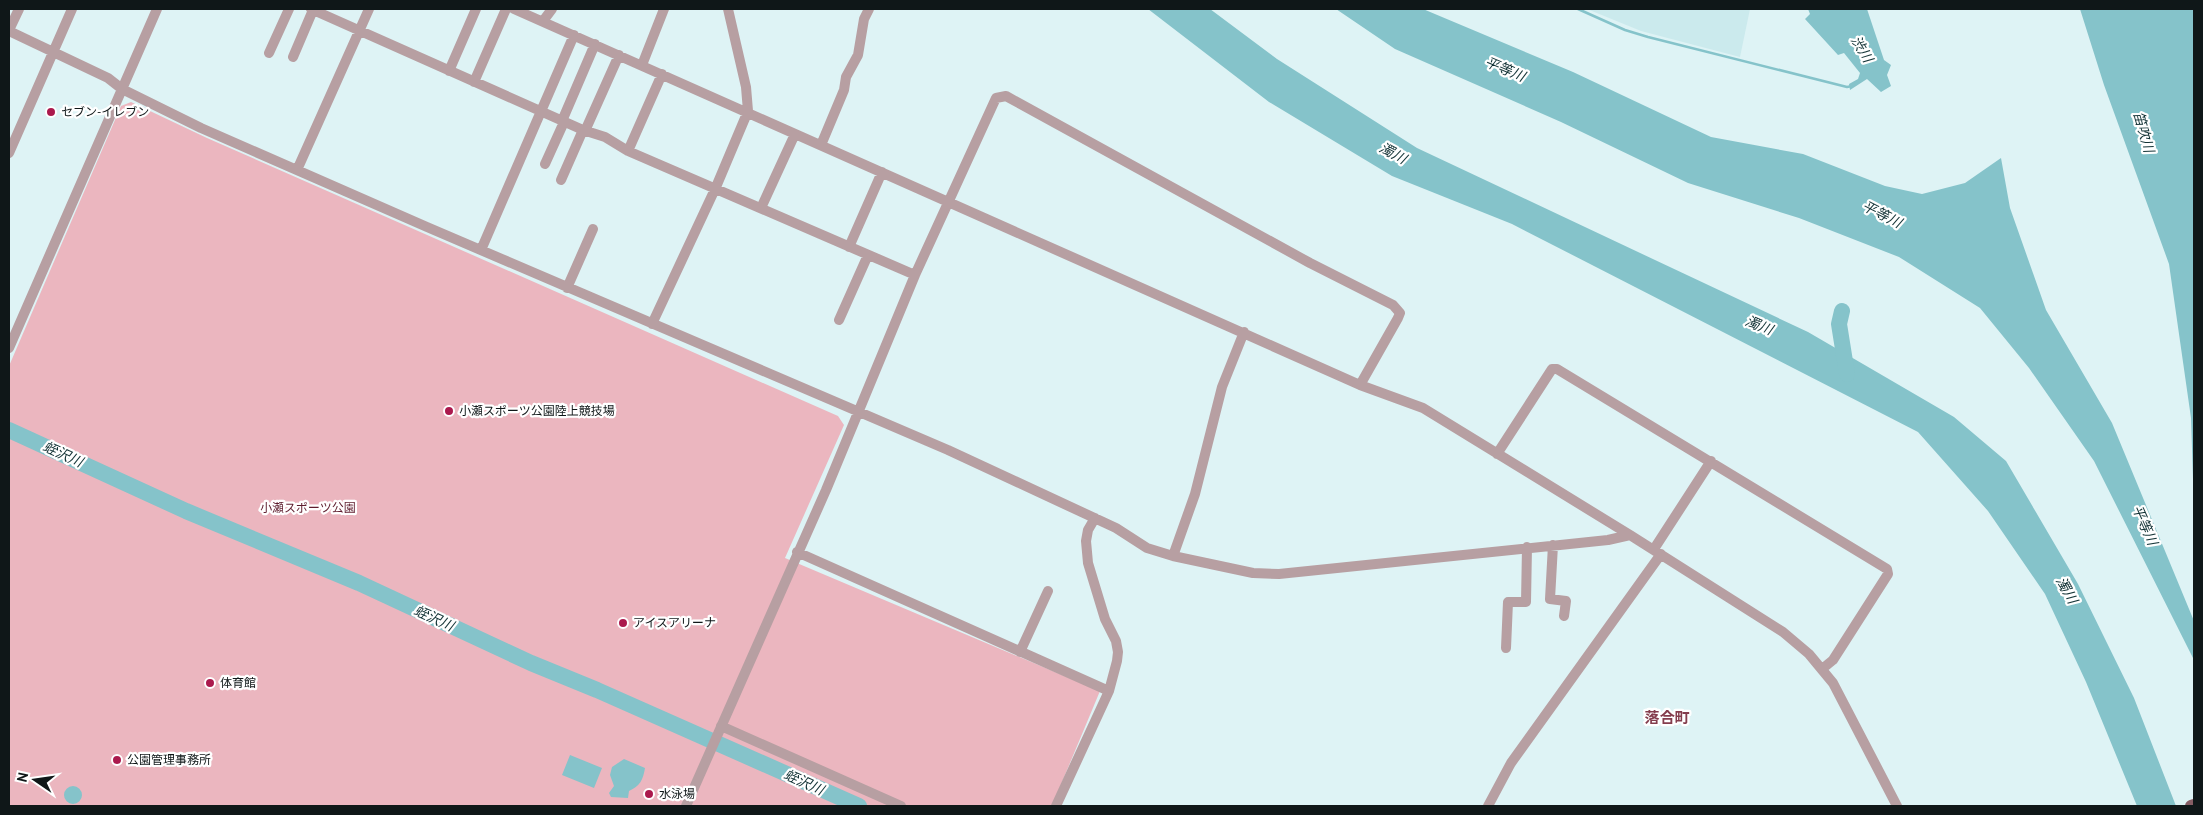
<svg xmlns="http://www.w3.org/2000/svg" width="2203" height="815" font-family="'PT Sans','Noto Sans JP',sans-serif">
<rect width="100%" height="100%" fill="#def3f5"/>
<!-- built -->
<path fill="#cbeaed" d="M1587 9H1750L1740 57 1641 31Z"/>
<!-- green -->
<path fill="#ebb6bf" d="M131 102 207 138 838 416 844 425 785 558 1100 691 1052 806H9V366L121 106Z"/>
<!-- water -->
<path fill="#85c3ca" d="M1148 9H1210L1277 59 1417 148 1808 332 1954 417 2006 461 2078 584 2134 698 2176 806H2137L2086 682 2045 594 1988 511 1918 432 1512 224 1392 176 1269 102Z
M1336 9H1423L1573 72 1711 137 1803 154 1885 186 1922 194 1965 183 2001 158 2010 208 2046 310 2112 423 2194 621V660L2094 461 2029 368 1980 308 1899 257 1799 218 1688 183 1561 122 1395 49Z
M1808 9H1867L1884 60 1891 65 1887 75 1891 86 1881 92 1867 79 1850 90 1849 84 1858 79 1860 73 1844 53 1838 55 1805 19 1810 14Z
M2080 9H2194V510L2191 418 2169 264 2104 85Z
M570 755 602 768 594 788 562 775Z
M624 759 645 768C643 780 640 786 629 791L628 798 611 797 609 793 614 786 610 775 612 767Z
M64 795a9 9 0 1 1 18 0a9 9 0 1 1-18 0Z"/>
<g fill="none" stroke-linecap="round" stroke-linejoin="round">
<!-- stream -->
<path stroke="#85c3ca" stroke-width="2.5" d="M1578 9 1625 30 1648 37 1847 87 1852 86"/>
<!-- river -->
<path stroke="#85c3ca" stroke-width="16" d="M1842 311 1839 324 1847 374
M9 430 186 511 359 583 531 663 597 690 859 806"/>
<!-- minor -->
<path stroke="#b79fa2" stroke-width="10" d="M311 9 583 130 605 137 628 151 915 275
M514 9 1360 385
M543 21 552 9
M9 30 19 9
M9 31 108 78 122 89 201 128 427 227 948 450 1116 528 1147 548 1173 556 1253 573 1279 574 1608 540 1630 535 1783 632 1809 654 1833 683 1897 806
M269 53 289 9
M293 57 313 10
M642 65 664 9
M449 71 476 9
M474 82 506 9
M562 121 595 44
M585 131 619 55
M821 145 844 90 846 77 858 55 864 19 869 9
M628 151 662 74
M9 153 72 9
M545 164 564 122
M297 170 369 9
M561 180 583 130
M761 208 795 134
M849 247 882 172
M481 250 574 35
M567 288 593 229
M839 320 868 255
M652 324 716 187 748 111 746 87 728 9
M9 348 157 9
M1497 454 1552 369H1557L1887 569 1888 574 1833 660 1822 669
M1553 545 1550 599 1566 601 1564 616
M1654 549 1711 461
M797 552 1109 691
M1173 556 1195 494 1222 387 1244 332
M1506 648 1508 602H1526L1527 547
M1020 652 1048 591
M721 726 901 806
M686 806 826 490 915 275 996 98 1006 96 1310 263 1393 305 1400 313 1398 318 1360 385 1423 408 1630 535
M1056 806 1109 691 1117 661 1118 652 1116 641 1105 619 1088 563 1086 541 1088 530 1095 518
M1488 806 1511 763 1661 554"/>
<!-- major -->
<path stroke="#865d64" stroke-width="12" d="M2191 806 2194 805"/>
</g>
<!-- markers -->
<g fill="#ab194d" stroke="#fff" stroke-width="2">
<circle cx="51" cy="112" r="5"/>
<circle cx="449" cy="411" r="5"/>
<circle cx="623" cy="623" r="5"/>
<circle cx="210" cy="683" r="5"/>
<circle cx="117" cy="760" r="5"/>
<circle cx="649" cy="794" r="5"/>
</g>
<g text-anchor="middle" stroke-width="4.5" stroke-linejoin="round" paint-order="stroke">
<!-- poi labels -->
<g font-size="12" fill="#0f1718" stroke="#fff" text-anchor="start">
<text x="61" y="116">セブン-イレブン</text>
<text x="459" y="415">小瀬スポーツ公園陸上競技場</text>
<text x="633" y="627">アイスアリーナ</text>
<text x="220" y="687">体育館</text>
<text x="127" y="764">公園管理事務所</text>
<text x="659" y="798">水泳場</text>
</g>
<!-- park labels -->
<g font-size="12" fill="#5e1d2e" stroke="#fff">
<text x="308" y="512">小瀬スポーツ公園</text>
</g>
<!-- water labels -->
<g font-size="14" font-style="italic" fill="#123235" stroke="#fff">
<text transform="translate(1862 49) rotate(59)" y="5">渋川</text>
<text transform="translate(1505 69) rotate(23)" y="5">平等川</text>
<text transform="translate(2144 132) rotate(74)" y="5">笛吹川</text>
<text transform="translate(1393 153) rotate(28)" y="5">濁川</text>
<text transform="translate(1882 214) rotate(27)" y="5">平等川</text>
<text transform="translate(1759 325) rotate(22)" y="5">濁川</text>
<text transform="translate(63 454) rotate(24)" y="5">蛭沢川</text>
<text transform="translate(2145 525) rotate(66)" y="5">平等川</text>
<text transform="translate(2067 590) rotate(61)" y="5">濁川</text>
<text transform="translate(434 618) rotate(24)" y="5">蛭沢川</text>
<text transform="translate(804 782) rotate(24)" y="5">蛭沢川</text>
</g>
<!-- quarter labels -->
<g font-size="15" font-weight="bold" fill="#843d4d" stroke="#fff">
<text x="1667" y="723">落合町</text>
</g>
</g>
<!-- border -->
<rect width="2203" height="815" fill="none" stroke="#0f1718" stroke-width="20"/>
<!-- north arrow -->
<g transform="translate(35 780) rotate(283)" stroke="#ffffff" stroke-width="4" paint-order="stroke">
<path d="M0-4L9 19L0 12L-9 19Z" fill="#0f1718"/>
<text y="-8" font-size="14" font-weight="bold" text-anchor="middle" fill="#0f1718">N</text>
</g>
</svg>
